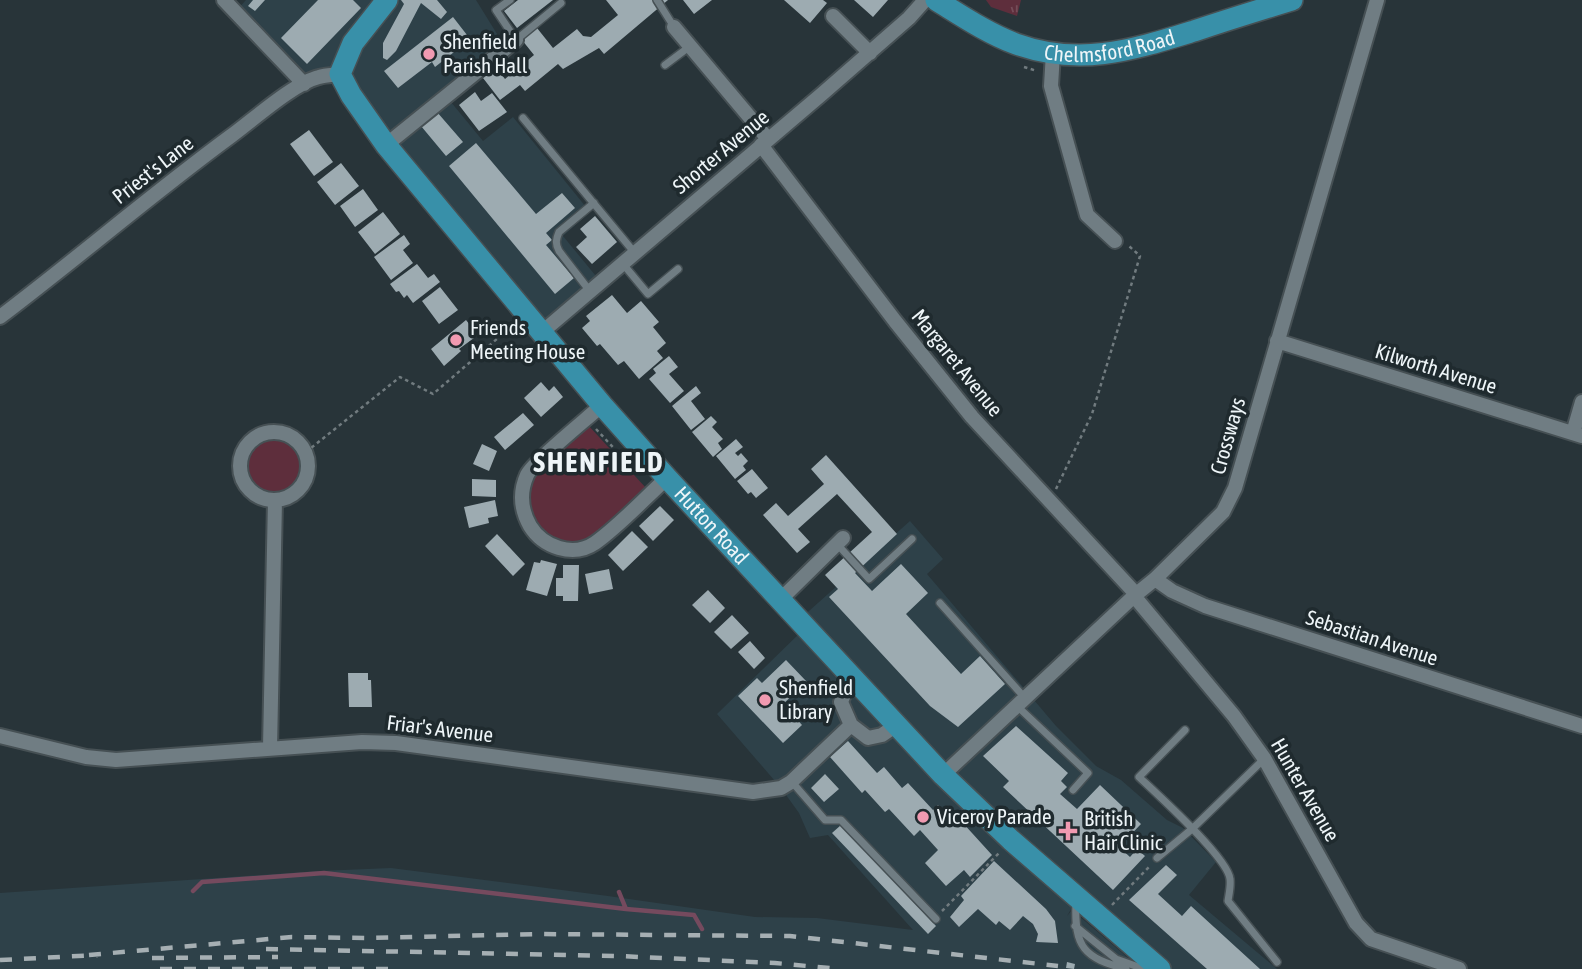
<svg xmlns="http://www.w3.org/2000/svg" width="1582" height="969" font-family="'Asap Condensed',sans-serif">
<defs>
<pattern id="park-tufts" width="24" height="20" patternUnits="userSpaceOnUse" patternTransform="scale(1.75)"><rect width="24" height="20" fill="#5e2e3c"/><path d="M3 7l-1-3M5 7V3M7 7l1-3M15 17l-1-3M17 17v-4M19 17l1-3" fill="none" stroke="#754d59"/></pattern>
</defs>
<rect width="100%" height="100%" fill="#283439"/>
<!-- built -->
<path fill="#2e4149" d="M246 0H476L502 42 441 90 483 141 513 117 590 212 563 236 600 281 541 333 341 74 304 84 236 11Z
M910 521 943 559 927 574 1056 726 1096 766 1121 780 1167 820 1183 828 1216 862 1189 895 1277 969H1156L1077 899 1067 916 1072 910 1141 969H0V893L319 871 391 868 608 896 755 917 817 918 913 930 828 835 810 838 799 813 781 788 717 714 806 627 800 619Z"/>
<!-- grass -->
<path fill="#5e2e3c" d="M588 425 646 488 589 539 577 544H561L540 534 525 503 531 477Z
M246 466a28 28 0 1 1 56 0a28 28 0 1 1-56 0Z"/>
<!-- park -->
<path fill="url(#park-tufts)" d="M986 0H1021L1017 16 991 7Z"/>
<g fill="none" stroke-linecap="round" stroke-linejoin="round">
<!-- stream -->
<path stroke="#754a5e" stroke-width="4.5" d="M193 891 202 882 324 873 626 909
M619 892 626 909 694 915 702 929"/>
</g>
<!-- building -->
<path fill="#9dabb1" d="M253 0H265L255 11 248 6Z
M318 0H353L361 8 307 64 281 38Z
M401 0H437L447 12 441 19 421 3 396 51 387 60 383 58V43L404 4Z
M518 0H553L517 28 504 11Z
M606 0H668L604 54 599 48 563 69 558 64 525 91 520 85 500 100 483 78 496 67 505 79 534 55 522 40 537 28 553 48 577 29 583 36 591 37 618 15Z
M683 0H712L694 14Z
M784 0H823L827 3 810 23Z
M854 0H888L873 17Z
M453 17 467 35 459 41 463 45 435 67 432 62 398 88 384 71Z
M475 92 481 101 492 93 507 112 479 131 459 105Z
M437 112 463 142 446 156 421 126Z
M309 130 333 162 314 176 290 144Z
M476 143 536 214 562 193 575 208 546 233 552 240 546 245 574 278 555 294 449 166Z
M341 163 359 186 335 205 317 182Z
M363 189 378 210 355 227 340 206Z
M383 212 400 234 375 254 358 232Z
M595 216 617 242 592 264 576 247 587 237 580 229Z
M404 235 410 244 403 250 413 263 391 280 374 257Z
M417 264 428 278 434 274 440 282 413 303 407 295 404 298 399 291 396 292 390 284Z
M440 287 458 310 439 324 422 301Z
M612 295 627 313 641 301 659 322 653 327 666 343 657 351 663 358 639 379 624 361 618 365 600 344 597 346 582 328 590 321 586 316Z
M466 320 478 335 459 349 461 351 444 366 431 349Z
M669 356 678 367 669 374 684 391 670 403 649 379 656 373 653 369Z
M541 382 549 391 554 386 563 397 541 417 524 398Z
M696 386 701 393 691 401 705 419 691 430 672 406Z
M523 413 534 425 505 450 494 437Z
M711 416 717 422 712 427 723 439 718 443 722 449 713 457 692 432Z
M736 439 743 447 735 453 738 456 741 453 748 461 743 466 746 470 735 479 716 456Z
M482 444 497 451 489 471 473 464Z
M826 455 897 534 855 573 872 591 901 564 928 593 906 614 961 674 980 656 1005 684 958 727 930 706 829 597 838 589 825 575 872 532 837 494 798 529 810 542 797 553 763 515 776 503 788 516 824 484 811 469Z
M752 469 768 488 756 498 751 492 748 494 737 481Z
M472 479 496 480V497L472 496Z
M495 500 498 516 488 518 489 523 469 528 464 507Z
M660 506 674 520 653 541 639 526Z
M632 531 648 547 623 571 608 555Z
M497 534 525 564 513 576 485 546Z
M541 560 557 564 547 596 526 590 534 562 540 563Z
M563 565H579L578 601H563V596H556V578H563Z
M609 569 613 589 589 594 585 574Z
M708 590 725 608 710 623 692 605Z
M732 615 749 633 731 649 714 632Z
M750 641 765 658 754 669 738 652Z
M786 660 807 682 783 704 802 725 783 743 738 696 757 678 762 683Z
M348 673H368V680H371L372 707H349Z
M1016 726 1068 773 1061 781 1067 787 1060 794 1077 809 1100 785 1141 824 1119 847 1130 857 1137 849 1145 856 1113 890 1003 787 1009 781 983 756Z
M848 741 877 773 884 767 902 788 908 783 933 810 938 805 958 827 962 822 992 855 970 877 964 870 946 886 925 863 938 850 920 830 914 836 889 809 885 812 865 790 862 793 830 757Z
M825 774 839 789 824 802 811 788Z
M841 825 936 926 928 934 832 833Z
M994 861 1046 909 1055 921 1058 943 1036 942 1038 934 1033 924 1023 916 1010 930 999 921 996 925 978 909 959 927 950 917 964 900 961 896Z
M1166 865 1177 875 1158 894 1182 916 1191 906 1260 969H1207L1129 900Z
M1067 962 1075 964 1074 969 1066 968Z"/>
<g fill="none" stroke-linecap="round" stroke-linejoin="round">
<!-- lane casing -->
<g stroke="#465054" stroke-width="10">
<path id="lane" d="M510 0 496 10 516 40 561 3
M657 0 674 27
M665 65 689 47
M523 118 634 252
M623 264 648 294 678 269
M589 290 559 251C555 244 556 239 559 232L594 203
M837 544 869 579 912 539
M940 603 1025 698
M1017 706 1088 773 1073 790
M1185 730 1139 777C1157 794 1228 858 1230 879 1231 886 1229 894 1228 901L1277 962
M792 782 825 820H841L936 919
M1157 858 1192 829 1264 759
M1076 903C1074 947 1084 958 1126 969
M1075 926 1116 959 1144 969"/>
</g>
<!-- street casing -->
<g stroke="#465054" stroke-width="18">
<path id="street" d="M224 0 304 84
M833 16 870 53
M674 27 768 139
M1053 53 1051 86 1087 215 1115 241
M386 145 516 40
M761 145 895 321 972 417 1136 594
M0 317C78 258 152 194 231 136 253 120 294 83 319 77 326 75 334 75 340 74
M541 333 822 94 909 18 925 0
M1277 341 1582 436
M602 405C588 418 533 462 527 475 519 493 521 510 530 526 543 547 573 558 595 543 619 526 645 498 667 478
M240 466a34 34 0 1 1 68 0a34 34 0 1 1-68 0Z
M1573 433 1582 402
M1155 579 1172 591 1205 606 1582 726
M1134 596 1234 716 1264 758 1356 923 1371 939 1459 969
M781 599 843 538
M854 681 845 692 841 702 851 725 868 738 882 735 895 726
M0 736 86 757 116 760 362 742 396 743 753 792 781 788 791 782 851 725
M270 748 275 500
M943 775 1134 596 1155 579 1223 512 1235 488 1377 0"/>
</g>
<!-- primary casing -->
<g stroke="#465054" stroke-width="24">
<g id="primary">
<path id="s1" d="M387 0 353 43 340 74 351 95 386 145 602 405 667 478 943 775 1011 840 1160 969"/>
<path id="s2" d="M936 0C962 16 987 33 1016 44 1080 67 1132 50 1194 31 1227 20 1259 10 1292 0"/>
</g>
</g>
<!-- path -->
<path stroke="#717b7f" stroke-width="2.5" stroke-dasharray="3.5 3.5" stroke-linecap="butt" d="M1024 67 1037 71
M596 429 637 473
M306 452 400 377 433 394 512 326
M1056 489 1092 414 1140 256 1129 246
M1112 905 1149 867
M942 911 999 853"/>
<!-- lane -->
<use href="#lane" stroke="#707d83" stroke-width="7"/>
<!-- street -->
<use href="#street" stroke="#707d83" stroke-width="14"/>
<!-- primary -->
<use href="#primary" stroke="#3890a9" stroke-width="21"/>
<!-- rail -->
<path stroke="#a6afb3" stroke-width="4.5" stroke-dasharray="12 12" stroke-linecap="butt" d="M266 949 618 956 775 963 839 969
M89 955 292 937 367 938 540 934 790 936 1058 966
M152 958 278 957
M0 960 98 955
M160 969H389"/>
</g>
<!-- markers -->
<g fill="#f19ab1" stroke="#1f2a2e" stroke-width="2.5">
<circle cx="429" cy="54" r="7"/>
<circle cx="456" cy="340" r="7"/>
<circle cx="765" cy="700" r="7"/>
<circle cx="923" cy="817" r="7"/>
<path d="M1064.5 820.5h7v7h7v7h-7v7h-7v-7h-7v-7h7z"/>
</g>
<g text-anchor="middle" stroke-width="7" stroke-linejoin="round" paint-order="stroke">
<!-- street labels -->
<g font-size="21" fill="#eef5f8" stroke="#1f2a2e">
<text dy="7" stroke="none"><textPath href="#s2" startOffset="187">Chelmsford Road</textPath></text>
<text transform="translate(721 152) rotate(-40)" y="7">Shorter Avenue</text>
<text transform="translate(153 170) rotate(-38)" y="7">Priest's Lane</text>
<text transform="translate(957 363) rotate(51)" y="7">Margaret Avenue</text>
<text transform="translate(1436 369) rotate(17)" y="7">Kilworth Avenue</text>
<text transform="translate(1228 436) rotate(-74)" y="7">Crossways</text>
<text dy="7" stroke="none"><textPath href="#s1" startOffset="674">Hutton Road</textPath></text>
<text transform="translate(1372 638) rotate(18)" y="7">Sebastian Avenue</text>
<text transform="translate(440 729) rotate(7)" y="7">Friar's Avenue</text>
<text transform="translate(1305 790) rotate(60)" y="7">Hunter Avenue</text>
</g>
<!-- poi labels -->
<g font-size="21" fill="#eef5f8" stroke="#1f2a2e" text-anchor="start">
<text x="443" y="49">Shenfield<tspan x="443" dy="24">Parish Hall</tspan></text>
<text x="470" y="335">Friends<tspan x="470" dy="24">Meeting House</tspan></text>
<text x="779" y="695">Shenfield<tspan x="779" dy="24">Library</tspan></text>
<text x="937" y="824">Viceroy Parade</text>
<text x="1084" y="826">British<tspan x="1084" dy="24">Hair Clinic</tspan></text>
</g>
<!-- district labels -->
<g font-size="28" font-weight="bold" letter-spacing="2" fill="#eef5f8" stroke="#1f2a2e">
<text x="599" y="472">SHENFIELD</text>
</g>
</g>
</svg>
